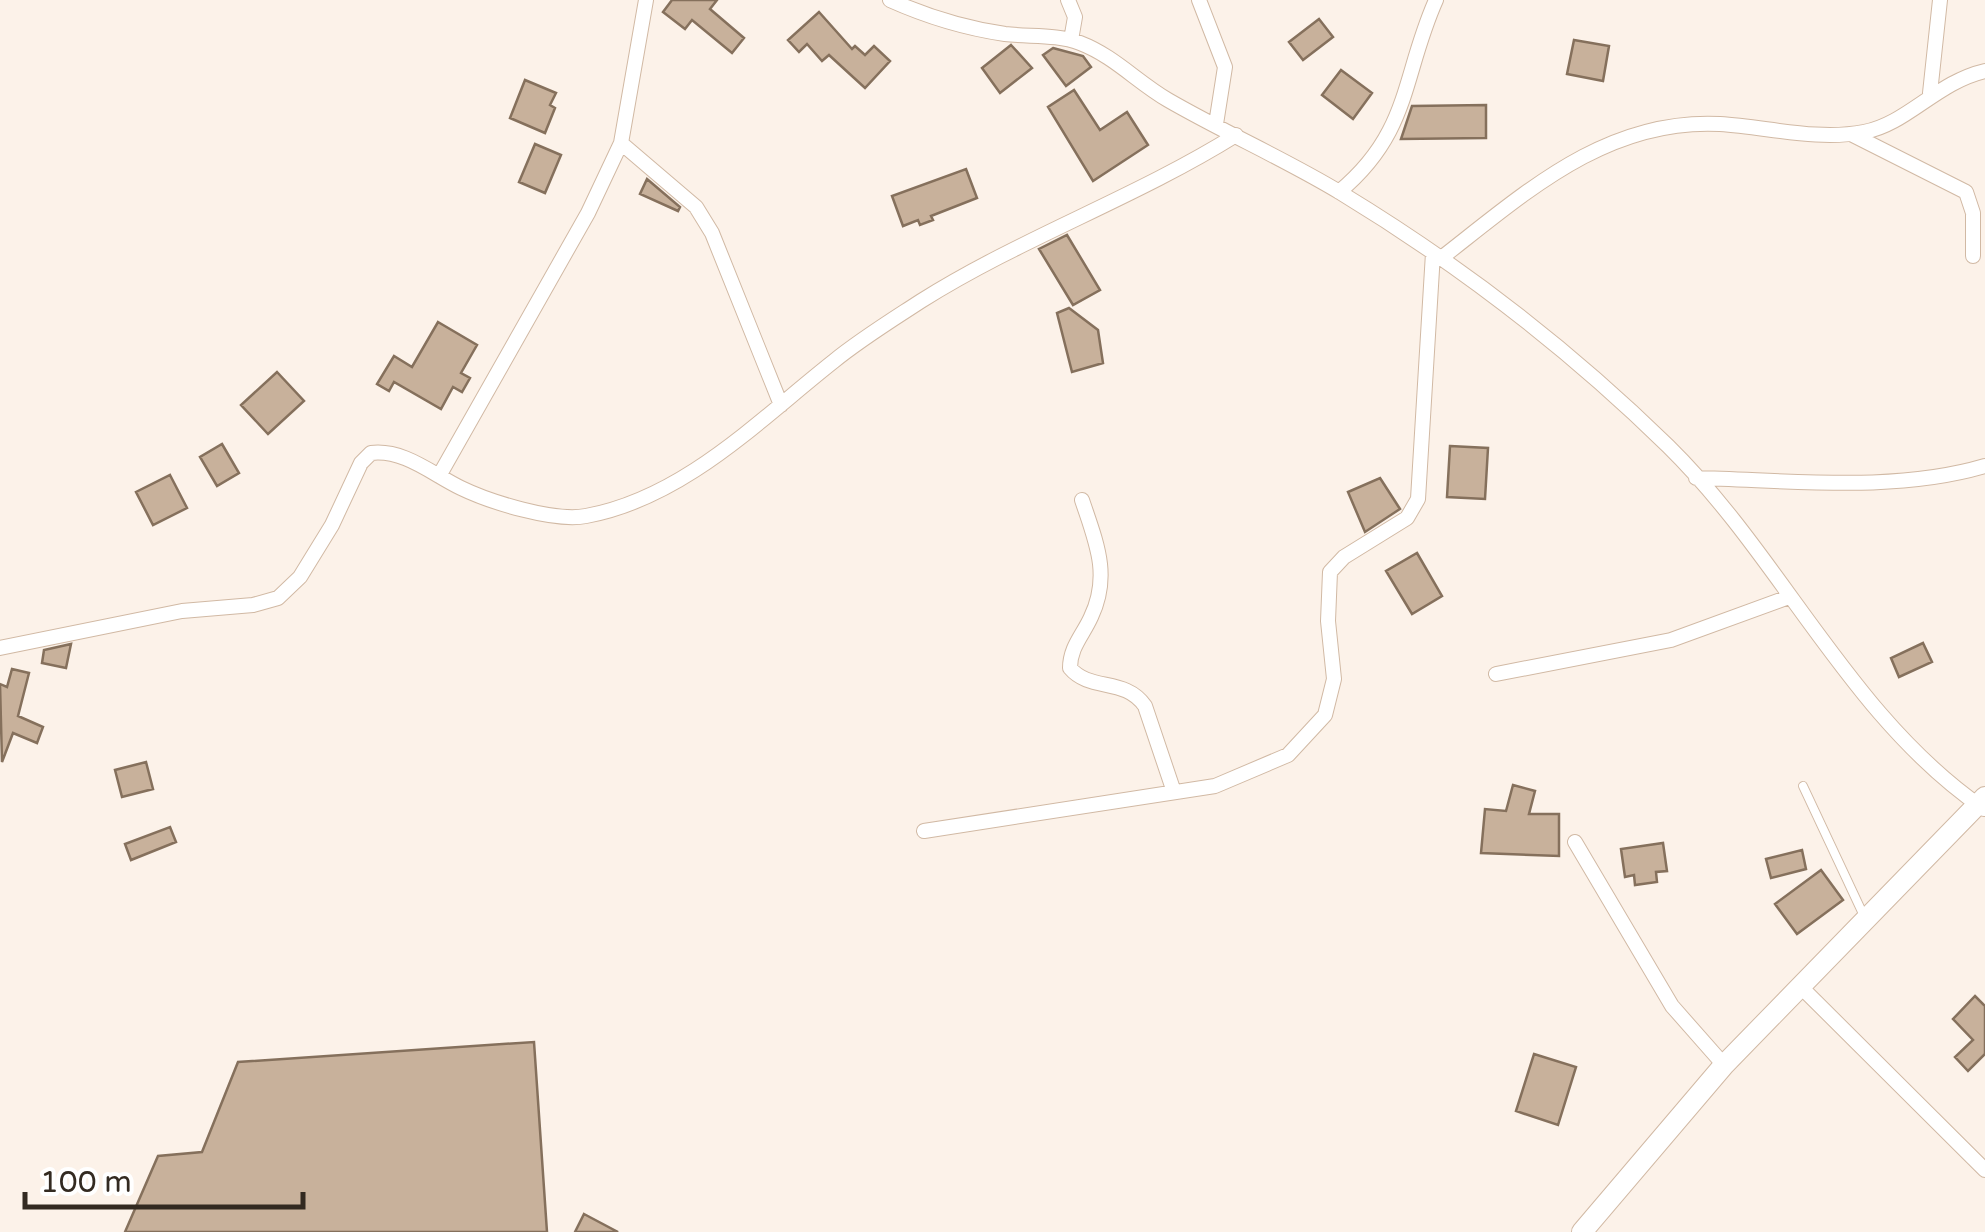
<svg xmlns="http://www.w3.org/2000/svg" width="1985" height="1232" font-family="'Varela Round',sans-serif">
<rect width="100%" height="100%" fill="#fcf2e9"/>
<!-- building -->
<path fill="#c8b19b" stroke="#85705c" stroke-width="2.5" d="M672 0H717L710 9 744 38 732 53 692 20 685 29 663 12Z
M819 12 852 49 855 46 865 55 874 46 890 61 865 88 829 55 822 61 807 44 799 52 788 40Z
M1319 19 1333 37 1303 60 1289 42Z
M1574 40 1609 46 1603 81 1567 74Z
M1011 45 1032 68 1000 93 982 68Z
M1053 48 1083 56 1091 67 1066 86 1043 55Z
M1341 70 1372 93 1353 119 1322 95Z
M525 80 556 93 550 105 555 108 545 133 510 118Z
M1074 90 1100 130 1127 112 1148 145 1093 181 1048 107Z
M1486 105V138L1401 139 1412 106Z
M535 144 561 155 545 193 519 182Z
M966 169 977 198 931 216 933 220 920 225 918 220 903 226 892 196Z
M647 179 680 207 678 211 640 194Z
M1067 235 1100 290 1073 305 1039 249Z
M1069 308 1098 330 1103 363 1072 372 1057 313Z
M438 322 477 345 461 373 470 378 462 392 453 387 441 409 394 382 389 391 377 384 394 356 412 367Z
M277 372 304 401 268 434 241 405Z
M222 444 239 473 217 486 200 457Z
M1450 446 1488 448 1485 499 1447 497Z
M170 475 187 508 153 525 136 492Z
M1380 478 1400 509 1365 532 1348 492Z
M1417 553 1442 596 1412 614 1386 571Z
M1923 643 1932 662 1899 677 1891 658Z
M71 644 66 668 42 663 44 650Z
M12 669 29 673 18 716 43 727 37 743 13 733 2 762 0 684 7 687Z
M146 762 153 789 122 797 115 770Z
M1513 785 1535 791 1529 814H1559V856L1481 853 1485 809 1506 811Z
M170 827 176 842 131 860 125 844Z
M1663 843 1667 871 1656 872 1657 882 1635 885 1634 875 1625 877 1621 849Z
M1802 850 1806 869 1771 878 1766 859Z
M1821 870 1843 900 1797 934 1775 904Z
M1975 996 1985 1006V1054L1968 1071 1955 1057 1973 1040 1953 1019Z
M534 1042 547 1232H125L158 1156 202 1152 238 1062Z
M1534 1054 1576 1067 1558 1125 1516 1111Z
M584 1214 618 1232H575Z"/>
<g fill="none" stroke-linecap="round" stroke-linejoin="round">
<!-- lane casing -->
<g stroke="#d1b9a4" stroke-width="10">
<path id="lane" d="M1803 786 1864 916"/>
</g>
<!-- street casing -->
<g stroke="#d1b9a4" stroke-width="16">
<path id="street" d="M890 0C928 17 964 28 1005 34 1030 37 1057 34 1080 43 1114 56 1137 82 1168 100 1225 133 1285 159 1341 193 1458 264 1570 350 1668 446 1783 559 1849 716 1984 809
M1068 0 1075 17 1071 40
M1199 0 1225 67 1216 124
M1930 93 1940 0
M1851 134 1966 192 1973 213V256
M621 143 696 207 712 233 781 405
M1339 192C1411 132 1402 76 1436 0
M1440 259C1525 193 1606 118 1720 124 1768 127 1817 141 1864 132 1907 124 1937 82 1985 71
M439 476 588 213 621 143 646 0
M1696 478C1790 480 1894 493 1985 466
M1082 500C1096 542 1111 575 1091 617 1083 635 1070 647 1070 668 1090 692 1125 677 1145 706L1174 792
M0 648 182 611 253 605 278 598 300 577 332 525 361 463 371 453C404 449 432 474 461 488 490 502 554 522 586 516 684 498 759 420 834 361 861 339 892 320 921 301 1021 238 1135 198 1236 135
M1496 674 1671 640 1789 597
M924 831 1215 786 1288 755 1325 715 1334 679 1328 621 1330 572 1344 557 1407 518 1418 499 1433 253
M1575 842 1672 1006 1724 1065
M1800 986 1985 1170"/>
</g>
<!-- secondary casing -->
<g stroke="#d1b9a4" stroke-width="22">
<path id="secondary" d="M1582 1232 1724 1065 1985 797"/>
</g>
<!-- lane -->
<use href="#lane" stroke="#fff" stroke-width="8"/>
<!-- street -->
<use href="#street" stroke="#fff" stroke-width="14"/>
<!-- secondary -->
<use href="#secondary" stroke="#fff" stroke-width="20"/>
</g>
<!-- scale -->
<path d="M25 1192v15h278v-15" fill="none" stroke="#332a21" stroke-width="5"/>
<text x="40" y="1192" font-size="30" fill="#332a21" stroke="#ffffff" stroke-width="8" paint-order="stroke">100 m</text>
</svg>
